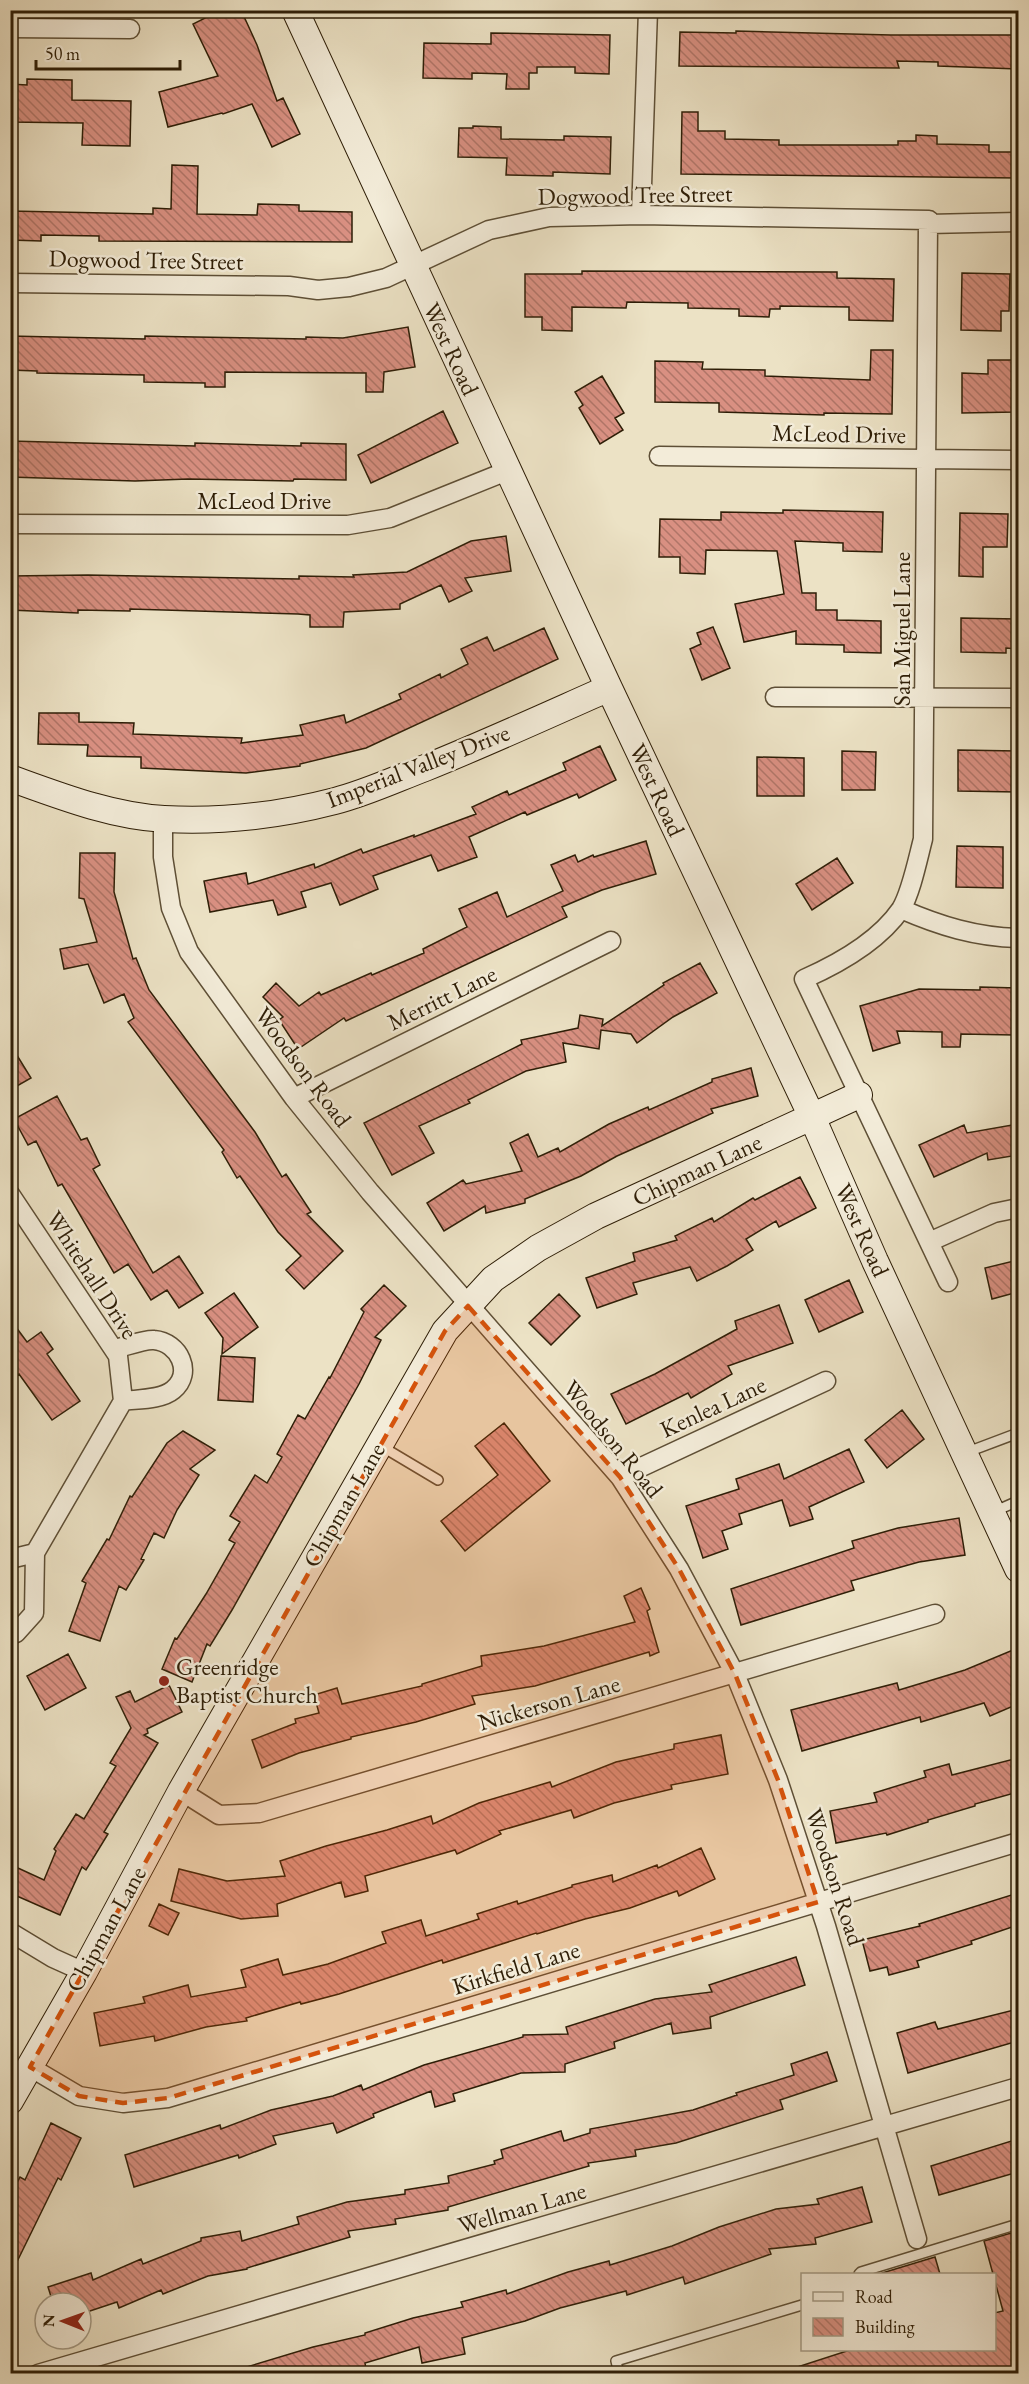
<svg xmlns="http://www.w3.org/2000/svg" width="1029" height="2384" font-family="'EB Garamond',serif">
<defs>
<pattern id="building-back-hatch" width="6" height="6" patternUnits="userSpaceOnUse" patternTransform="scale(1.5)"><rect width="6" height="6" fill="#d99082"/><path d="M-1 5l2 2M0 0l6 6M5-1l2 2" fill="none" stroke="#b07568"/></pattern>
</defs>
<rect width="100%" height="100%" fill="#ece2c5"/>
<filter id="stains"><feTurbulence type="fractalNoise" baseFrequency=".00333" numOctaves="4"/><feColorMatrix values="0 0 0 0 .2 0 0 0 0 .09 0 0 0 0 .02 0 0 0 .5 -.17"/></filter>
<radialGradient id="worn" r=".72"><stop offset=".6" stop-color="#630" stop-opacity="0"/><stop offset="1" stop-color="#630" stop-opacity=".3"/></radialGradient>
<!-- building -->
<path fill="url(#building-back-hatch)" stroke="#2e1e07" stroke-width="1.5" d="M221 10H241L257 45 277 101 283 98 300 134 272 147 252 104 223 114 222 113 168 127 159 92 218 76 193 24Z
M736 31 891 35H1018V69L938 66V62L897 61 899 68 679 66 680 32 736 33Z
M491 33 610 35 609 74 575 73V67H537V73H529V89H506L507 74 472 73V79L423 78 424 43 491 44Z
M27 79 72 80V100L131 101 130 146 82 145 83 123 10 122V84L27 85Z
M682 112H698V131H725V139L779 140V145H898V141H916V135L937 136V144L989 145V152H1018V178L681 174Z
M473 126 501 127V139L564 140V136L611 137 610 174 553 172V176L506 175 507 158 458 157 459 128H473Z
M172 165 198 166 197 214 257 215 258 204 299 205V211L352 212V242L99 241V236L41 235V241L10 240V211L153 214V208L171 209Z
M582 271 837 272V278L894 279 893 321 849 320V307L780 306V309H770L769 317 739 316V309L688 308V303L627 302 626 308 572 307V331L542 330V317H525V274H582Z
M962 273 1010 274 1009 311H1001V331L961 330Z
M408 327 415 367 384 372 383 392H366V373L225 372V387H205V383L144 382V375L37 373V371L10 370V336L145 339V336L195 337 306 339V337L343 338Z
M871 350H893L892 414 824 413V415L719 412V403L655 402V361L703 362 702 369 765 370V376L870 380Z
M988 360H1015V412L962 413V373L988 374Z
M602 376 624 413 615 418 623 430 600 444 579 408 583 405 575 392Z
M443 411 458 443 371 483 358 455Z
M10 441 195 446V443L301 446V443L346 444V480L294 479 293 481 188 479 135 481 10 477Z
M783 510 883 512 882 552 843 551V543L795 541 802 593H816V610H837V620L881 621V653L844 652V645L796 644V631L744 642 735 604 784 594 777 551 706 550 705 574 680 573V557H659L660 519 721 520V512L783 513Z
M960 513 1008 514 1007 547H983V577L959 576Z
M506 536 511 571 465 578 472 591 449 602 441 585 400 604V609L344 612 343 627H310V615L298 614 130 609V611L78 610V613L10 610V576L88 575 299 579V576L354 577 353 575 407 572 471 541Z
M961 618 1018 619V649L1006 648V653L961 652Z
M713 627 730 668 702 680 690 649 701 644 697 633Z
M544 628 558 659 366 748 300 764V766L246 773 141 768V757L87 756 88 745 38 744 39 713H79V722L134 723 133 734 242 738 241 743 303 735 300 725 344 715 346 723 401 699 399 694 440 674 441 678 468 664 461 649 487 637 494 651Z
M600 746 616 780 579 798 577 794 527 815 525 812 469 837 477 857 438 871 431 855 373 876 378 889 340 905 331 883 301 892 306 907 278 915 273 900 210 912 204 881 246 873 248 884 314 864 315 868 361 849 363 853 414 835V837L476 814 472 807 507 791 509 795 566 770 563 763Z
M958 750 1018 751V792L958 791Z
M842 751 876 752 875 790H842Z
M757 757 804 758V796H757Z
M646 841 656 874 602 890 562 907 567 917 346 1021 344 1018 298 1049 279 1020 283 1017 263 997 276 983 299 1006 319 992 321 995 371 973 372 975 424 953 423 949 467 927 459 909 497 892 507 917 563 891 551 865 575 855 578 862 593 855 594 857Z
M957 846 1003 847V888L956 887Z
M80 853H115L114 892 133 959 136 958 149 990 255 1132 282 1177 286 1174 311 1212 307 1214 343 1251 304 1289 286 1270 301 1256 278 1232 240 1176 237 1178 222 1152 224 1150 128 1022 134 1018 124 994 104 1003 88 964 64 969 60 949 97 942 84 899 79 898Z
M837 858 853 883 812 910 796 884Z
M700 963 717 993 673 1017 637 1043 631 1034 601 1030 599 1049 563 1043 566 1062 526 1071 468 1100 470 1103 419 1126 434 1153 392 1175 364 1123 522 1044 521 1040 578 1028 580 1015 603 1019 602 1026 664 985 663 983Z
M980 987 1018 988V1022H1014V1035L961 1034 960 1047H942V1032L897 1031 900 1043 873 1051 860 1006 919 989 980 990Z
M10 1044 31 1078 10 1090Z
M751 1068 758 1096 711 1109 713 1113 617 1156 581 1176 525 1199V1203L486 1213 485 1206 444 1231 427 1203 463 1180 466 1184 522 1171 510 1143 528 1134 538 1157 558 1148 560 1152 609 1124 648 1107 649 1110 712 1082V1079Z
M57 1096 81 1140 87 1138 100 1165 93 1169 153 1273 179 1256 203 1293 179 1308 167 1290 151 1300 128 1264 114 1273 62 1184 58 1186 36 1141 28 1145 14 1119Z
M1018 1124V1155L988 1160 987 1153 934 1177 919 1145 964 1125 967 1133Z
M800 1177 816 1208 779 1227 776 1221 746 1239 753 1250 727 1266 697 1281 690 1267 633 1283 637 1294 597 1308 586 1278 635 1261 633 1253 677 1240 675 1236 712 1218 714 1222 753 1198 755 1200Z
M1018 1260V1292L992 1299 985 1268Z
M849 1280 863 1312 819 1332 805 1300Z
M384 1285 406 1306 375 1337 381 1340 359 1384 232 1610 210 1646 207 1644 192 1682 162 1669 175 1638 177 1639 206 1594 235 1543 229 1540 240 1522 230 1516 241 1498 255 1475 267 1483 282 1457 277 1454 298 1415 305 1419 329 1377 330 1378 364 1312 361 1309Z
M234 1293 258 1327 222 1354 223 1338 205 1313Z
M559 1294 580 1316 551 1345 529 1323Z
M779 1305 793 1343 728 1366 732 1374 691 1398 688 1393 626 1424 611 1394 655 1374 737 1329 735 1321Z
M10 1319 27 1342 41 1332 53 1349 47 1354 80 1401 52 1420 19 1374 17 1375 10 1366Z
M221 1356 255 1358 253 1402 218 1400Z
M902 1410 924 1439 887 1468 865 1440Z
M504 1423 550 1481 465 1551 441 1521 498 1475 475 1446Z
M183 1431 215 1450 190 1469 199 1475 177 1510 164 1538 154 1533 141 1559 144 1560 126 1590 119 1586 100 1641 69 1631 86 1583 82 1581 107 1539 109 1540 130 1496 132 1497 167 1443Z
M849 1449 864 1482 809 1507 813 1519 790 1526 782 1500 739 1514 742 1524 722 1531 728 1549 703 1558 686 1506 739 1489 736 1479 779 1464 784 1479Z
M959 1518 965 1555 919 1562 851 1581 854 1590 741 1625 731 1589 854 1548 852 1541 898 1528Z
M641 1588 650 1609 647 1611 659 1652 650 1656 649 1652 535 1686 472 1696 475 1704 416 1722 351 1737V1739L299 1753 262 1768 252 1740 296 1723 295 1719 319 1713 314 1695 337 1688 342 1704 422 1686V1684L482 1666 481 1656 544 1646 635 1622 624 1596Z
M1013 1650 1018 1664V1704L990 1716 984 1703 921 1722 920 1717 802 1751 791 1710 897 1683 899 1690 965 1670Z
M68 1654 86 1688 45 1710 27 1676Z
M169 1685 182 1712 147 1729 148 1733 144 1735 158 1743 104 1832 108 1834 86 1870 82 1867 60 1915 10 1893V1885L18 1868 44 1880 56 1851 54 1849 76 1814 84 1819 116 1766 110 1763 131 1728 116 1697 130 1691 135 1702Z
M721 1735 728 1774 671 1785 672 1789 614 1803 574 1818 571 1810 499 1831 501 1834 457 1854 455 1850 365 1876 368 1891 345 1897 341 1882 277 1904 278 1916 241 1919 171 1901 179 1869 227 1881 285 1876 280 1861 326 1846 387 1830 431 1816 433 1824 479 1803 550 1782 552 1787 616 1762 674 1749V1744Z
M1018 1758V1792L975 1804V1806L928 1820V1822L887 1835 886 1833 836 1843 830 1811 877 1802 874 1793 926 1777 924 1771 949 1764 952 1775Z
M701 1848 715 1879 679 1896 677 1891 630 1908 585 1919 537 1934 536 1933 443 1963 442 1960 339 1994 301 2004 300 2002 246 2018 247 2021 206 2027 155 2041 154 2036 100 2046 94 2013 145 2003 143 1997 188 1985 191 1997 246 1987 241 1970 278 1959 283 1975 328 1964 386 1943 382 1932 421 1920 426 1936 479 1919 477 1914 517 1901 518 1904 572 1887V1885L612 1875 613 1882 657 1865 658 1868Z
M1018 1893V1925L971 1941 972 1944 917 1961 919 1967 889 1975 887 1967 870 1971 862 1940 920 1926 919 1924Z
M159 1904 179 1913 168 1935 149 1926Z
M796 1957 805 1985 710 2017 711 2028 673 2034 671 2023 614 2042 615 2048 565 2064V2072L521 2073 453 2094 455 2101 435 2107 431 2091 373 2114 374 2117 337 2133 333 2123 273 2136 276 2144 239 2158 238 2155 134 2187 125 2155 220 2125 221 2129 271 2110 333 2096 361 2085 363 2090 424 2065 523 2037V2035L568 2034 566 2027 655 1999 712 1992 709 1985Z
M1018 2009V2041L908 2073 897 2033 935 2022 938 2029Z
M827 2052 837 2081 780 2100 783 2109 676 2143 635 2150 636 2156 588 2163 589 2166 448 2207V2210L395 2219 396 2224 348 2231 350 2237 247 2268V2269L208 2276 163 2294 161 2290 119 2308 117 2302 81 2314V2303H53L48 2287 91 2273 93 2280 141 2259 143 2264 201 2241V2238L240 2231 242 2241 299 2224 297 2217 347 2202 405 2194V2190L449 2183 448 2176 495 2164 494 2161 503 2158 501 2150 561 2131 564 2141 590 2133V2129L693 2110 737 2095 736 2093 794 2075 791 2064Z
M51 2123 81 2138 61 2180 58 2178 10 2276V2196L20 2177 25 2180Z
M1018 2139V2172L939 2195 931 2166Z
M862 2187 872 2222 815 2238 816 2244 769 2249 771 2254 685 2284 683 2277 627 2295 626 2291 560 2308 525 2321 462 2338 465 2354 422 2363 419 2347 365 2363 366 2369 346 2373H241L240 2369 313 2347 365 2335V2333L413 2318 463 2307 461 2302 506 2290 507 2294 568 2272 609 2261 610 2265 672 2246 719 2227 776 2209 819 2204 817 2199Z
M1018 2231V2373H788V2370L853 2349H994V2313L1003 2311 984 2241Z
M935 2257 940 2274H882V2273Z"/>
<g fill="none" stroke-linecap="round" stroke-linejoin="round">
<!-- lane casing -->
<g stroke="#5e4f36" stroke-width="12">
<path id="lane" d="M381 1446 438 1480
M965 1453 1018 1433
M993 1512 1018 1501
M859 2274 861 2272 1018 2224
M619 2374 616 2361 802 2305"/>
</g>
<!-- street casing -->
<g stroke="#5e4f36" stroke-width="21">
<path id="street" d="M10 28 130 29
M641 215 648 10
M928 224 923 839C918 858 911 893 901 909 879 941 838 964 804 979L948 1282
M10 283 289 286 318 290 349 287 386 278 489 230 549 217 641 215 929 220 928 224 1018 222
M659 456 1018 460
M10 524 348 525 390 518 507 471
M775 697 1018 698
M163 819V857L171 908 189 952 294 1098 370 1192 620 1477 679 1569 735 1674 778 1780 826 1926 917 2239
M901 909C940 926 976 937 1018 938
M294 1098 611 941
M10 1194 118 1356 123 1401 35 1553 10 1559
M929 1242 994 1213 1018 1208
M114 1349C124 1347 145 1339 154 1340 179 1342 194 1373 173 1390 161 1400 137 1399 123 1401
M620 1477 826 1381
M10 1635 16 1633 34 1613 35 1553
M181 1791 219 1815 259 1813 935 1614
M10 1932 53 1958 84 1972
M30 2067 79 2096 123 2103 168 2098 1018 1842
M38 2374 1018 2087"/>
</g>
<!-- secondary casing -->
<g stroke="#2e1e07" stroke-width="28">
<path id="secondary" d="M295 10 609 688 812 1117 875 1261 1018 1569
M10 778C60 796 111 816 164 819 220 822 281 815 335 801 366 793 396 779 425 768 487 743 548 715 609 688
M10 2101 84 1972 181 1791 445 1331 493 1279 538 1248 596 1216 859 1095"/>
</g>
<!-- lane -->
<use href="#lane" stroke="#f3ecd9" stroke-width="9"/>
<!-- street -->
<use href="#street" stroke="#f3ecd9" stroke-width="18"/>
<!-- secondary -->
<use href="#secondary" stroke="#f3ecd9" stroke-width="26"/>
</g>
<!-- marked area -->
<path fill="#d5530c" fill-opacity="0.2" stroke="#d5530c" stroke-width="4.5" stroke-dasharray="12 8" stroke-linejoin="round" d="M468 1306 620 1477 679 1569 735 1674 778 1780 818 1902 168 2098 123 2103 79 2096 30 2067 445 1331Z"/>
<!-- markers -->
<circle fill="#8f2418" stroke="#f3ecd9" stroke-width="2" cx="164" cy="1681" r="6"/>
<g text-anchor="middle" stroke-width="5" stroke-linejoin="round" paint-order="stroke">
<!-- street labels -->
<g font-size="24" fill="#2e1e07" stroke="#f3ecd9">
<text transform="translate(635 195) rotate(-1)" y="8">Dogwood Tree Street</text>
<text transform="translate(146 260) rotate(1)" y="8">Dogwood Tree Street</text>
<text transform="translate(451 349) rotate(65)" y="8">West Road</text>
<text transform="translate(839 434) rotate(1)" y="8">McLeod Drive</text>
<text x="264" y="509">McLeod Drive</text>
<text transform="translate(902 629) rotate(-90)" y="8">San Miguel Lane</text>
<text transform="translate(418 766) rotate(-21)" y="8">Imperial Valley Drive</text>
<text transform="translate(657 790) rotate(65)" y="8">West Road</text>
<text transform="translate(442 998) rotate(-26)" y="8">Merritt Lane</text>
<text transform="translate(303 1067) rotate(53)" y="8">Woodson Road</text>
<text transform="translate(697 1170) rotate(-25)" y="8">Chipman Lane</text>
<text transform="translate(862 1230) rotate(66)" y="8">West Road</text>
<text transform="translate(92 1275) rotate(57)" y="8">Whitehall Drive</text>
<text transform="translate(713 1407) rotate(-25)" y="8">Kenlea Lane</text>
<text transform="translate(613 1439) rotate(51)" y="8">Woodson Road</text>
<text transform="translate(344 1505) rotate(-60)" y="8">Chipman Lane</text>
<text transform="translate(549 1703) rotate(-16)" y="8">Nickerson Lane</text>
<text transform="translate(835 1877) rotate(72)" y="8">Woodson Road</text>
<text transform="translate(106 1929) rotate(-61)" y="8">Chipman Lane</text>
<text transform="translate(516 1968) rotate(-17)" y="8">Kirkfield Lane</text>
<text transform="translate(522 2208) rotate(-16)" y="8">Wellman Lane</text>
</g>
<!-- poi labels -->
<g font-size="24" fill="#2e1e07" stroke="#f3ecd9" text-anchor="start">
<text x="176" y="1675">Greenridge<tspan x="176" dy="28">Baptist Church</tspan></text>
</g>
</g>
<!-- margin -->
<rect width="1029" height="2384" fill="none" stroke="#ece2c5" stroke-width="36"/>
<rect x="12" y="12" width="1005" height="2360" fill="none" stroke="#2e1e07" stroke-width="3"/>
<rect x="18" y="18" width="993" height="2348" fill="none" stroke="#2e1e07" stroke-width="1.5"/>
<!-- legend -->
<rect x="801" y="2273" width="195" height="78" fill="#f3ecd9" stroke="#a49a85" stroke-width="1.5"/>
<rect x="813" y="2292" width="30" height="9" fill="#f3ecd9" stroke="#a49a85" stroke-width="1.5"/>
<text x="855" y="2303" font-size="18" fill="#2e1e07">Road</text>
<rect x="813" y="2318" width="30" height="18" fill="url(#building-back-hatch)" stroke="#a49a85" stroke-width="1.5"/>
<text x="855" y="2333" font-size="18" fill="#2e1e07">Building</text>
<!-- north arrow -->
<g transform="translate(63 2321) rotate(271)"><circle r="28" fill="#f3ecd9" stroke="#a49a85" stroke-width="1.5"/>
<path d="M0-4.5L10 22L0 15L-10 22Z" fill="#8f2418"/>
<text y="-9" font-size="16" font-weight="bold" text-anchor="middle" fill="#2e1e07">N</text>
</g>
<!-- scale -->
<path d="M36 60v9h144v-9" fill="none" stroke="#2e1e07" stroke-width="3"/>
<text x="45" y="60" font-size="18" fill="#2e1e07" stroke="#f3ecd9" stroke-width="4.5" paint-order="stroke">50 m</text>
<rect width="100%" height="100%" filter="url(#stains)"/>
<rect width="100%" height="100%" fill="url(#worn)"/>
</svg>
